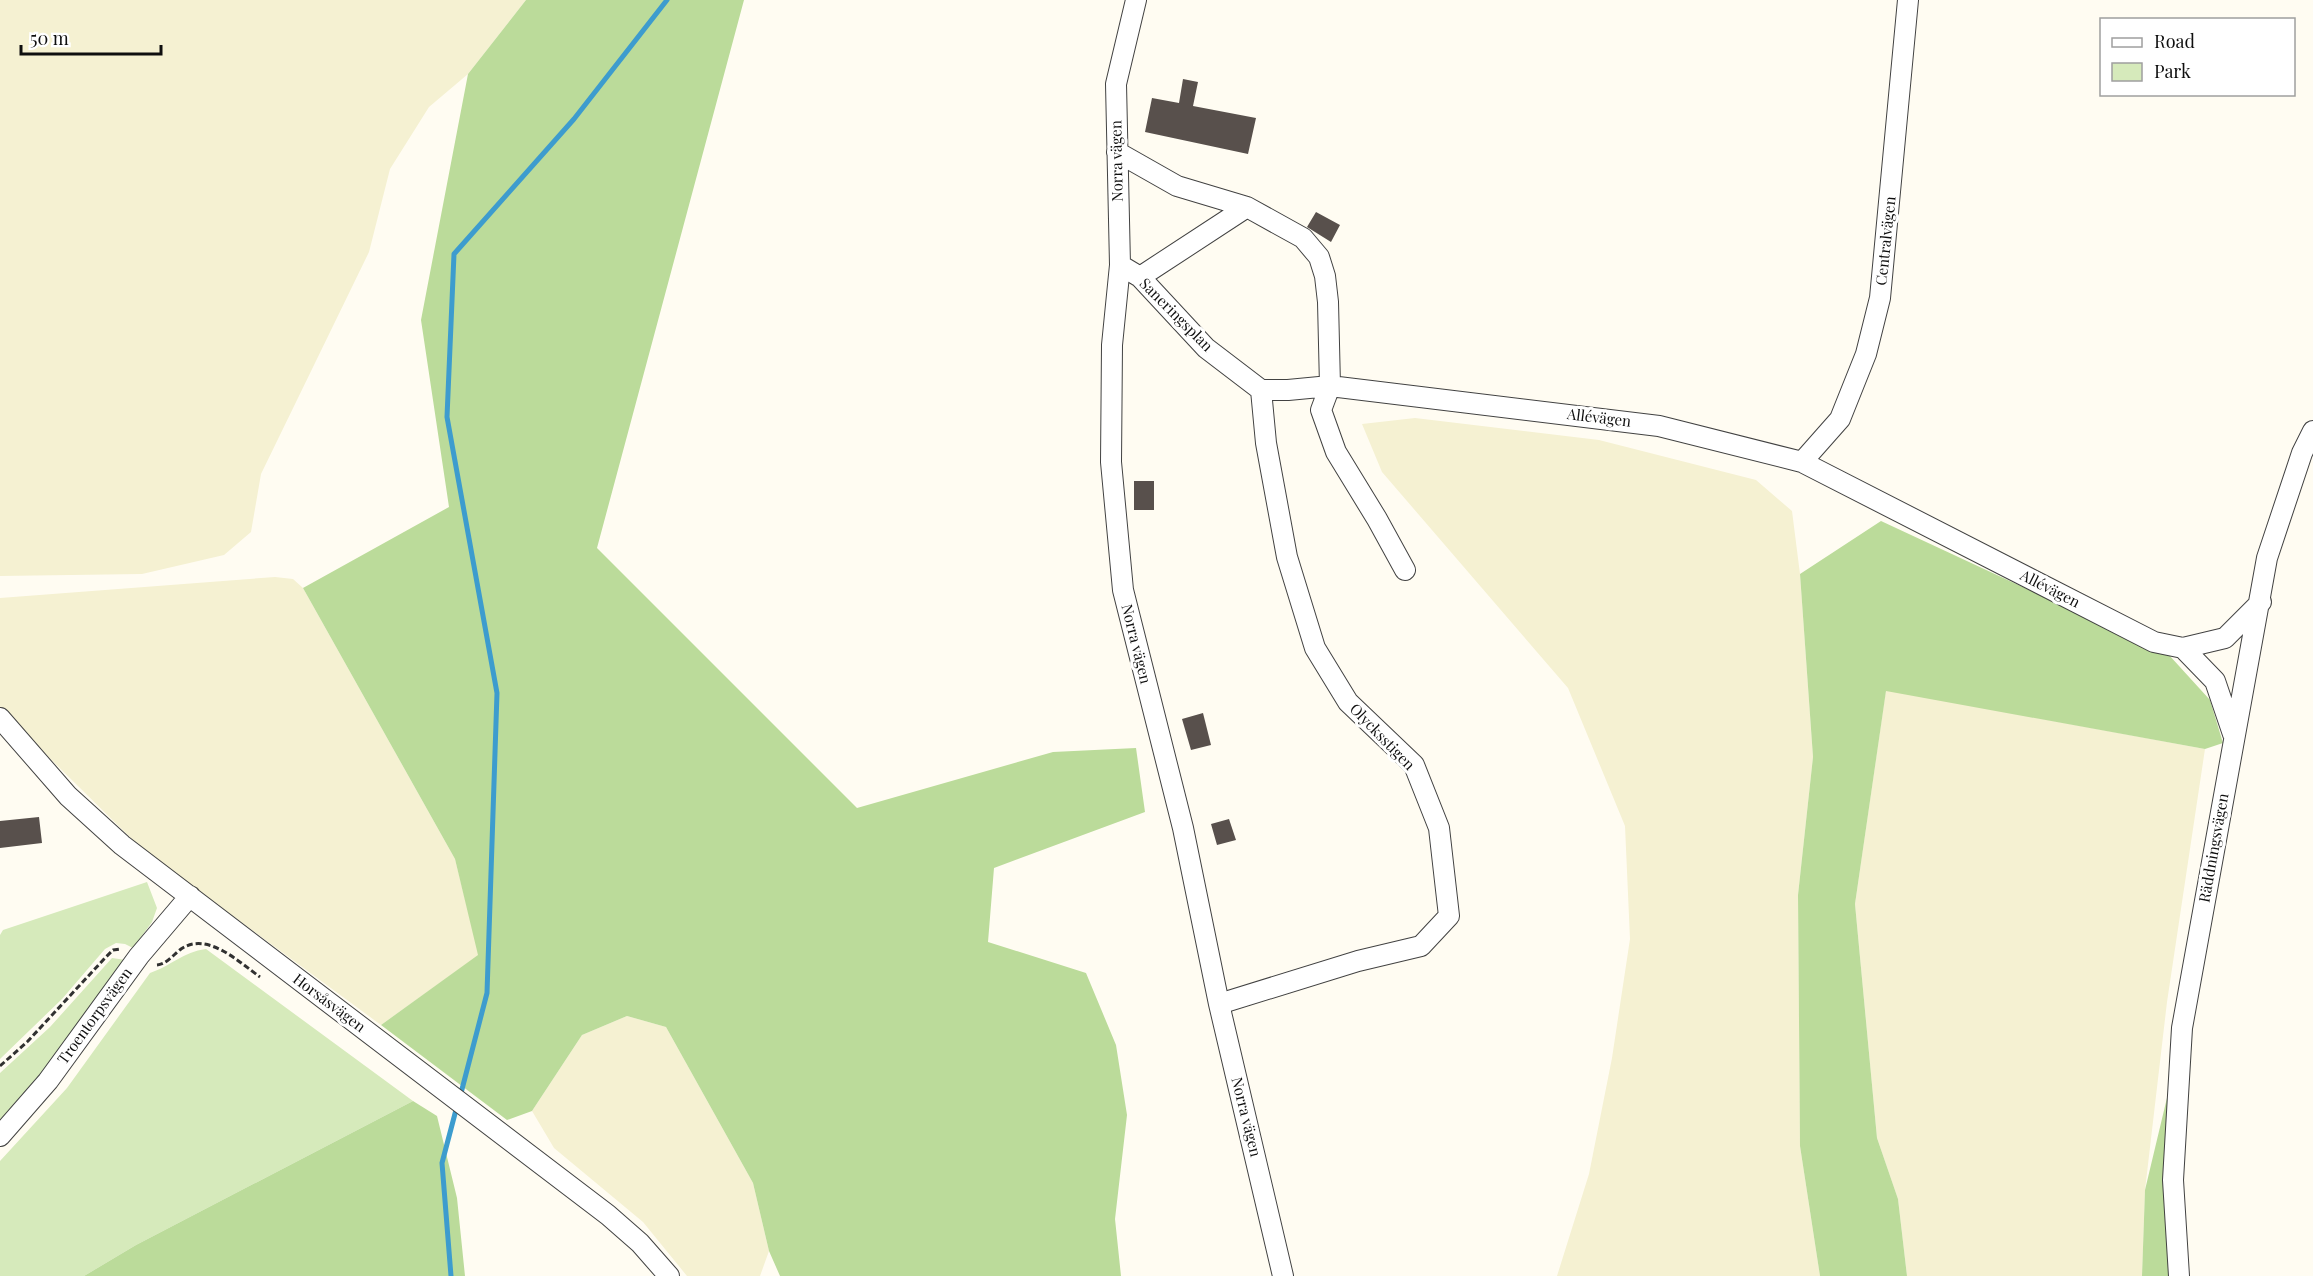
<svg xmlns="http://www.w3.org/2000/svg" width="2313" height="1276" font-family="'Playfair Display',serif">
<rect width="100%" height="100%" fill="#fffcf2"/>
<!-- farmland -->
<path fill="#f5f1d2" d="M0 0H526L468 74 429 107 390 169 369 252 261 474 251 532 224 555 142 574 0 576Z
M1415 418 1599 440 1756 480 1792 511 1800 574 1813 757 1798 895 1800 1146 1820 1276H1557L1589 1174 1612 1058 1630 939 1625 826 1568 688 1382 472 1362 424Z
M275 577 293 579 303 588 455 859 479 955 381 1025 142 849 17 726 0 707V598Z
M1886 690 2205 749 2167 1002 2145 1190 2142 1276H1907L1898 1199 1877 1138 1855 904Z
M627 1016 666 1027 753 1183 769 1251 760 1276H687L643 1222 554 1148 532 1111 582 1035Z"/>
<!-- green -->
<path fill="#d6eabb" d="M147 882 157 908 152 922 133 948 125 944 116 943 105 949 62 999 0 1059V935L3 930Z
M206 949 413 1101 136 1245 84 1276H0V1161L67 1088 150 973C171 966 183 952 206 949Z
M112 958 126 960 39 1079 0 1124V1073L50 1027Z"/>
<!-- forest -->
<path fill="#bbdb9a" d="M526 0H744L597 548 857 808 1053 752 1136 748 1145 812 994 868 988 942 1086 973 1116 1045 1127 1115 1115 1219 1121 1276H780L769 1251 753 1183 666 1027 627 1016 582 1035 532 1111 507 1120 381 1025 478 955 455 859 303 588 449 507 421 320 468 74Z
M1881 521 2169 655 2210 700 2223 743 2205 749 1886 691 1855 904 1877 1138 1898 1199 1907 1276H1820L1800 1146 1798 895 1813 757 1800 574Z
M2171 1081 2174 1276H2142L2145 1190Z
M413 1101 437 1116 457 1198 465 1276H84L136 1245Z"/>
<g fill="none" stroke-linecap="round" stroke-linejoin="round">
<!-- stream -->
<path stroke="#3d9cce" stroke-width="5" d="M460 1097 487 993 497 693 447 417 454 254 574 119 667 0
M451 1276 442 1163 457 1106"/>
</g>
<!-- building -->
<path fill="#58504c" d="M1183 79 1198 82 1193 106 1256 118 1248 154 1145 132 1152 98 1179 103Z
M1316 212 1340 225 1331 242 1307 227Z
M1134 481H1154V510H1134Z
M1203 713 1211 745 1191 750 1182 719Z
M39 817 42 843 0 848V821Z
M1229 819 1236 840 1217 845 1211 824Z"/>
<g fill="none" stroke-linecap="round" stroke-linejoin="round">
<!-- street casing -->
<g stroke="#424242" stroke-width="22">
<path id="street" d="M1136 0 1116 84 1120 265 1112 345 1111 462 1123 590 1183 828 1219 1004 1283 1276
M1117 152 1177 186 1247 207 1303 238 1319 257 1325 276 1328 302 1330 386 1659 426 1802 462 2154 642 2183 648 2225 638 2261 602
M1120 265 1140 277 1206 348 1261 390H1288L1330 386
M1140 277 1247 207
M1330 386 1321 410 1336 452 1377 519 1405 570
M1802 462 1840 419 1866 354 1880 298 1908 0
M2183 648 2215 681 2233 734
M0 718 68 796 122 845 608 1215 640 1243 669 1276
M1219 1004 1358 961 1421 946 1449 916 1439 828 1414 765 1348 702 1315 648 1287 557 1266 443 1261 390
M0 1136 48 1081 139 956 190 896
M2179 1276 2173 1180 2182 1028 2267 558 2302 453 2313 431"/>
</g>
<!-- path -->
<path stroke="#313131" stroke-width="3" stroke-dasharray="6 3" stroke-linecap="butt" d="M157 965C167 964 173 955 181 949 207 931 239 962 260 977
M0 1066 28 1041 105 958 113 950 120 949"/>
<!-- street -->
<use href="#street" stroke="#fff" stroke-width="20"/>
</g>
<g text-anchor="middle" stroke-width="6" stroke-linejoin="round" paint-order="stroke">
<!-- street labels -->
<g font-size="15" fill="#0f0f0f" stroke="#fff">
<text transform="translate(1117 161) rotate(-91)" y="5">Norra vägen</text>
<text transform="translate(1886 241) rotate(-84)" y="5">Centralvägen</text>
<text transform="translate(1176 315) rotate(45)" y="5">Saneringsplan</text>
<text transform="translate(1599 418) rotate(7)" y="5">Allévägen</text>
<text transform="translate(2050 589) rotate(27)" y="5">Allévägen</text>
<text transform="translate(1136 644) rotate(76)" y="5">Norra vägen</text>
<text transform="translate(1382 737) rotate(46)" y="5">Olycksstigen</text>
<text transform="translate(2214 848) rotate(-80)" y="5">Räddningsvägen</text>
<text transform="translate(329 1003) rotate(37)" y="5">Horsåsvägen</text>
<text transform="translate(95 1016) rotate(-54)" y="5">Troentorpsvägen</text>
<text transform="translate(1246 1117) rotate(76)" y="5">Norra vägen</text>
</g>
</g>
<!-- legend -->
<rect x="2100" y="18" width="195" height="78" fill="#ffffff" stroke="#9f9f9f" stroke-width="1.5"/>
<rect x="2112" y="38" width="30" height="9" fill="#ffffff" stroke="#9f9f9f" stroke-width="1.5"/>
<text x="2154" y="48" font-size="18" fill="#0f0f0f">Road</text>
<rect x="2112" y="63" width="30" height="18" fill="#d6eabb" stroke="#9f9f9f" stroke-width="1.5"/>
<text x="2154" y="78" font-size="18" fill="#0f0f0f">Park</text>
<!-- scale -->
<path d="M21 45v9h140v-9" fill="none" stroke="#0f0f0f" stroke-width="3"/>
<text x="30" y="45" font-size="18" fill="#0f0f0f" stroke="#ffffff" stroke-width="4.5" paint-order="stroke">50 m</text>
</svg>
